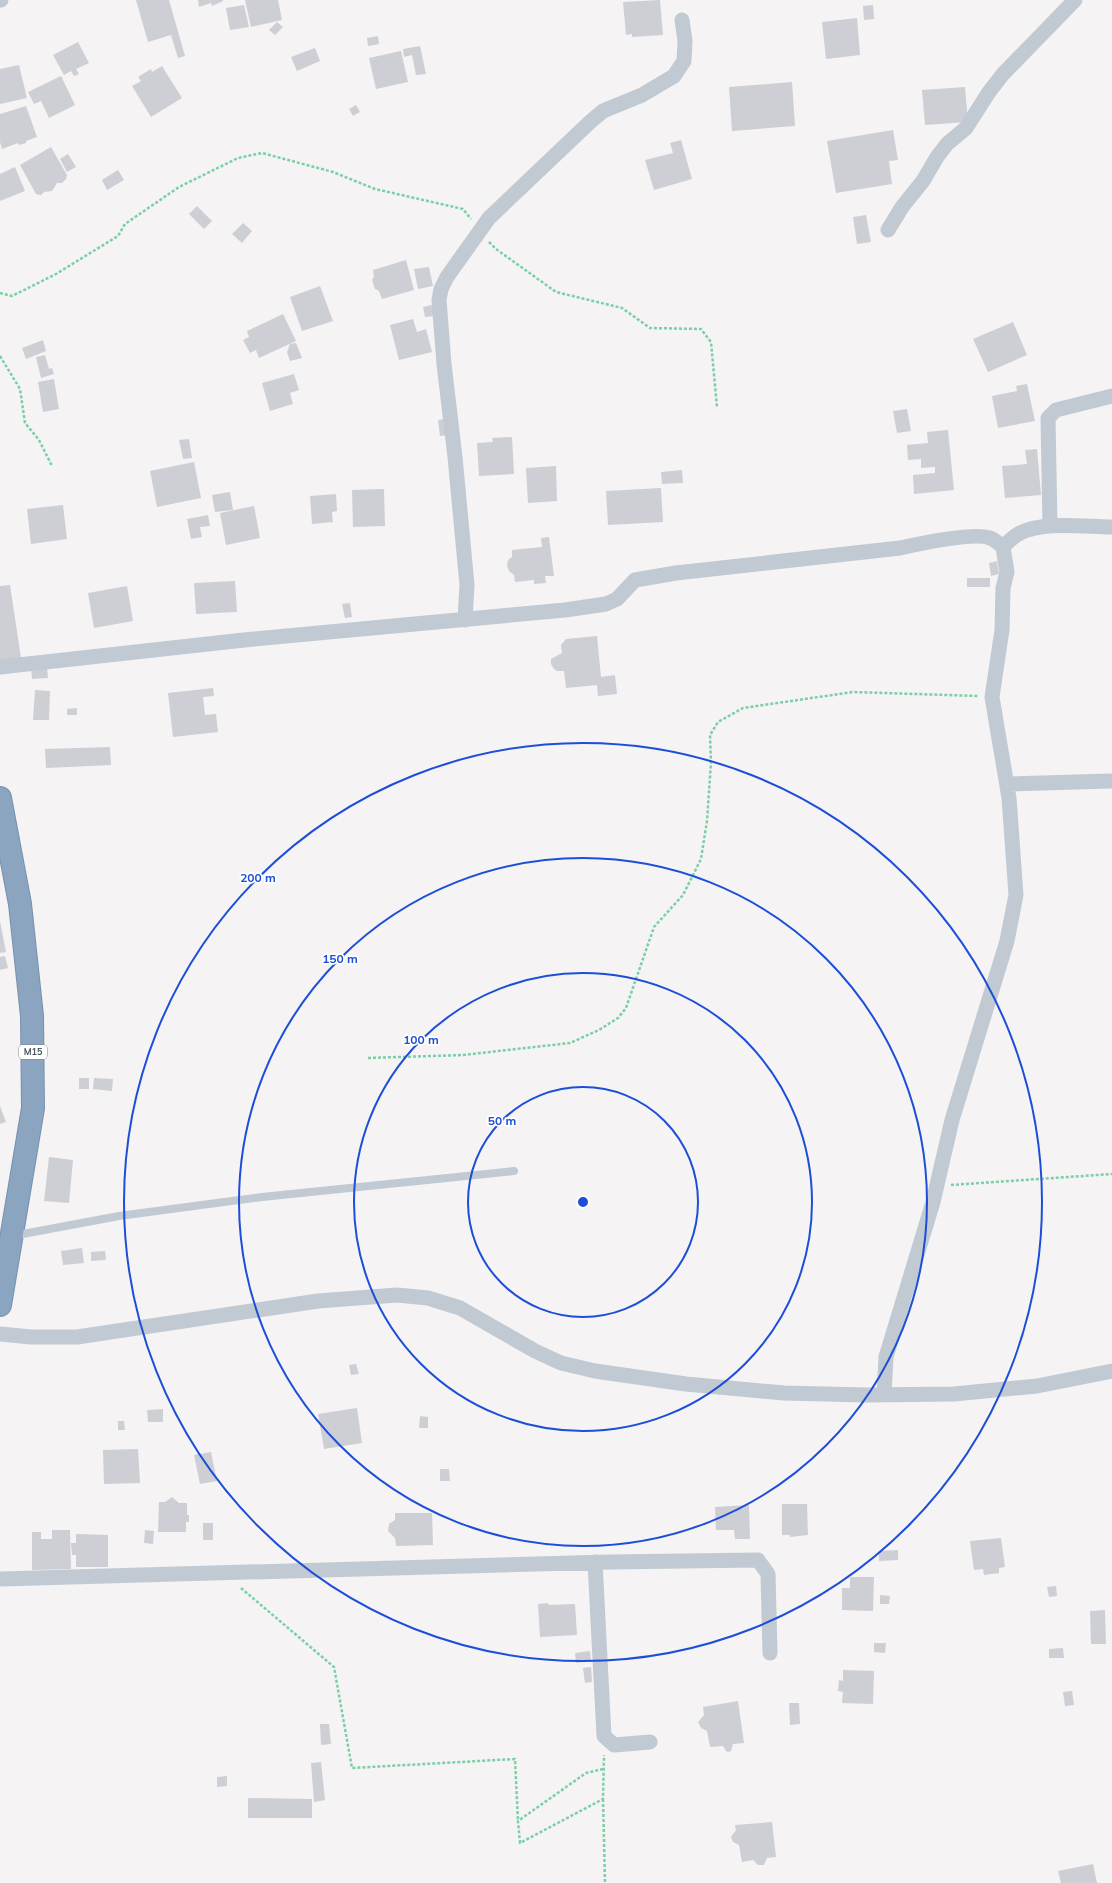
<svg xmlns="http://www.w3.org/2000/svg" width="1112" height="1883" font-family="Mulish,sans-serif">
<rect width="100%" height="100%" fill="#f5f3f3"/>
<!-- building -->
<path fill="#cdcfd5" d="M136 0H169L185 56 178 58 171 35 148 42Z
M198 0H223V1L212 6 211 3 199 7Z
M245 0H278L282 20 251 27Z
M660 0 663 35 632 37V34L626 35 623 2Z
M244 5 249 27 230 30 226 8Z
M873 5 874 19 864 20 863 6Z
M857 18 860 55 826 59 822 22Z
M277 22 283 27 275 35 269 30Z
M378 36 379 44 368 46 367 38Z
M78 42 89 63 76 69 79 74 74 76 71 71 64 75 53 55Z
M420 46 426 74 416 75 412 55 404 57 403 49Z
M315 48 320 61 297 71 291 57Z
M401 51 408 82 376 89 369 58Z
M19 65 27 98 0 104V69Z
M162 66 182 98 151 117 132 86 141 81 138 77 151 69 152 72Z
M61 76 75 105 49 118 41 101 34 104 28 92Z
M792 82 795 126 732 131 729 87Z
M965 87 968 122 925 125 922 90Z
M356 105 360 112 353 116 349 109Z
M26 106 37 137 26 141V143L19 145 18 143 2 149 0 142V114Z
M893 130 898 160 889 161 892 184 836 193 827 141Z
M681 140 692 179 654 190 645 160 673 153 670 143Z
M51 147 67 175 66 179 62 183H57L52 191 44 192 41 195 36 194 20 165Z
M68 154 76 167 67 172 60 159Z
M15 167 25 191 0 201V174Z
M118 170 124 180 107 190 102 180Z
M197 206 212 221 204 229 189 214Z
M866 215 871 242 857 244 853 217Z
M243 223 252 231 242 243 232 234Z
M406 260 414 290 382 299 379 291 375 289 372 280 374 277 373 270Z
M429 267 433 286 418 289 414 269Z
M320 286 333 321 302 331 290 297Z
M432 305 434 316 425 317 423 307Z
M283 314 296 341 259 358 256 350 250 353 243 340 249 337 247 331Z
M413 319 417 332 426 329 432 352 399 360 390 325Z
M1013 322 1027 355 988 372 973 339Z
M43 340 46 351 26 359 22 348Z
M296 343 302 358 290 361 287 352 290 344Z
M45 355 49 369 52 368 54 374 41 378 36 357Z
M294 374 299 390 290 393 293 404 270 411 262 383Z
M54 379 59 409 43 412 38 382Z
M1027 384 1035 421 998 428 992 396 1017 391 1016 386Z
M907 409 911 431 897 433 893 411Z
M446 419 449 435 440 436 438 420Z
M948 430 954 490 914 494 913 475 935 473V467L921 468V459L908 460 907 445 928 443 927 432Z
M512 437 514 474 479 476 477 443 493 442 492 438Z
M189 439 192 458 183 459 179 440Z
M1037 449 1041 495 1005 498 1002 466 1027 464 1025 450Z
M194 462 201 498 157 507 150 471Z
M556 466 557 501 528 503 526 468Z
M682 470 683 483 662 484 661 472Z
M661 488 663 522 608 525 606 491Z
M384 489 385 526 353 527 352 490Z
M230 492 233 510 215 512 212 495Z
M336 494 337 511 332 512 333 522 312 524 310 496Z
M63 505 67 539 31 544 27 509Z
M254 506 260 538 226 545 220 513Z
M208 515 210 526 200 527 202 537 191 539 187 519Z
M549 537 554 576H545L546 583 534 584V580L515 582 514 575 509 571 507 566 508 560 512 557V550L542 547 541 538Z
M997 561 999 574 991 576 989 563Z
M967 578H990V587H967Z
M235 581 237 612 196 614 194 583Z
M10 585 21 658 0 661V586Z
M127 586 133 621 94 628 88 593Z
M350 603 352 617 345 618 342 604Z
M597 636 601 677 615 675 617 694 598 696 597 685 566 688 564 671H557L554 669 551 664V659L562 653 561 645 566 639Z
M47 666 48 678 32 679 31 667Z
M213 688 214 696 203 697 205 715 216 714 218 732 173 737 168 693Z
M35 690 50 691 49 720H33Z
M77 708V715H67V709Z
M110 747 111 765 46 768 45 749Z
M0 921 6 952 0 953Z
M5 956 8 968 0 970V957Z
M79 1078H89V1089H79Z
M94 1078 113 1079 112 1091 93 1089Z
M0 1106 6 1122 0 1124Z
M49 1157 73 1160 69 1203 44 1201Z
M82 1248 84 1263 63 1265 61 1251Z
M105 1251 106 1260 91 1261V1252Z
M356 1364 359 1374 351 1375 349 1365Z
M357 1408 362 1443 324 1449 318 1414Z
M163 1409V1422H148L147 1410Z
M420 1416 428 1417V1428H419Z
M118 1421H124L125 1430H118Z
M138 1449 140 1483 104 1484 103 1450Z
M211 1452 217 1481 200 1484 194 1455Z
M440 1469H449L450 1481H440Z
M172 1497 179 1503H187V1515H189V1522H186V1532H158L159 1502H165Z
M782 1504H807L808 1535 790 1537V1535H782Z
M749 1505 750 1539H735L734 1530H716L715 1507Z
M395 1513H432L433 1545 396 1546 395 1538 388 1531 389 1524 395 1520Z
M203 1523H213V1540H203Z
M52 1530H70L71 1569 32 1570V1532H41V1539H52Z
M145 1530 154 1531 153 1544 144 1543Z
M76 1534 108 1535V1567H76V1555H72L71 1543H76Z
M1001 1538 1005 1567 999 1568V1573L984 1575 983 1569 974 1570 970 1541Z
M898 1550V1560L879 1561V1551Z
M850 1577H874L873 1611 842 1610V1588H850Z
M1056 1586 1057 1596 1049 1597 1047 1587Z
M880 1595 890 1596 889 1604H880Z
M548 1603 549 1605 575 1604 577 1635 540 1637 538 1604Z
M1105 1610 1106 1644H1091L1090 1611Z
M874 1643H886L885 1653 874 1652Z
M1063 1648 1064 1658H1049V1649Z
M590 1651 591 1661 576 1663 575 1653Z
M591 1667 592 1682 585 1683 583 1668Z
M843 1670 874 1671 873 1704 842 1703 843 1692 838 1691 839 1680 843 1681Z
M1072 1691 1074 1705 1065 1706 1063 1692Z
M738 1701 744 1743 733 1744 731 1751 728 1752 726 1751 723 1746 710 1747 707 1731 701 1728 698 1722 704 1715 703 1707Z
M789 1703H799L800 1724 790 1725Z
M320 1724H329L331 1744 321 1745Z
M321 1762 325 1800 314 1802 311 1763Z
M227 1776V1786L217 1787V1777Z
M248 1798 312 1799V1818H248Z
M772 1822 776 1857 767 1858 764 1865H758L753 1860 742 1862 739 1845 733 1842 731 1837 736 1830 735 1825Z
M1093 1864 1097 1883H1061L1058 1871Z"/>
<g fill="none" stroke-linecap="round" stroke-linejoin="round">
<!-- highway casing -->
<g stroke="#7690ad" stroke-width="24">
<path id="highway" d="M0 798 20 904 32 1016 33 1108 0 1305"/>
</g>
<!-- path -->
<path stroke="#7ad0a6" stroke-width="2.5" stroke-dasharray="3 2" stroke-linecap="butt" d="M489 242 496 249 556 292 622 308 650 328 701 329 711 342 717 407
M0 293 12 296 56 274 118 236 125 224 179 187 238 158 262 153 333 172 375 189 463 209 471 219
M0 356 20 389 25 423 39 440 52 466
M368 1058 463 1055 570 1043 599 1030 618 1018 626 1008 654 927 683 895 701 859 707 821 711 762 710 735 718 722 743 708 853 692 978 696
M951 1185 1112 1174
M241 1588 334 1667 352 1768 515 1759 518 1821
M603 1769 586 1773 518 1821 520 1843 603 1799 604 1755
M603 1799 605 1883"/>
<!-- lane -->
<path stroke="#c1cad2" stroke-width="8" d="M12 1236 119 1216 262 1197 514 1171"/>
<!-- street -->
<path stroke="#c1cad2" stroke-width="15" d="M0 0H1
M888 230 902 207 923 181 937 157 947 144 966 128 989 92 1003 74 1075 0
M1050 526 1048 418 1056 410 1112 396
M1003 547C1008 542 1014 536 1020 533 1044 521 1085 527 1112 527
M465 620 467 585 455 457 444 364 439 300 441 289 447 277 489 218 590 122 603 111 642 95 674 76 684 61 685 41 682 20
M0 667 244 640 565 610 606 604 617 599 635 580 676 573 900 548C918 544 974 532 990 538 994 539 999 544 1003 547L1007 572 1003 588 1002 630 992 697 1009 798 1016 895 1007 941 952 1120 933 1202 886 1357 884 1395
M1007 784 1112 781
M0 1334 31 1337H77L318 1301 397 1295 428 1298 460 1308 535 1351 561 1363 595 1371 686 1384 784 1393 867 1395 954 1394 1037 1386 1112 1371
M595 1562 604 1736 614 1745 650 1742
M0 1579 609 1562 758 1560 768 1574 770 1653"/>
<!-- highway -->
<use href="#highway" stroke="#8ba5c1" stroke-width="22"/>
</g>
<!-- distance rings -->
<g fill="none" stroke="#1d4ed8" stroke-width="2">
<circle cx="583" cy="1202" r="115"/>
<circle cx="583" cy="1202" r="229"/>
<circle cx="583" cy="1202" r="344"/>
<circle cx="583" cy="1202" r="459"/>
</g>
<g text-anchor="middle" stroke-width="3.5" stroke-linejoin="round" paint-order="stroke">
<!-- shield labels -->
<rect fill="#fff" stroke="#808990" stroke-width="1" x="19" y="1045" width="28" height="14" rx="3"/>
<g font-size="9" font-weight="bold" fill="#4a5661">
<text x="33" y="1055">M15</text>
</g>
</g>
<circle cx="583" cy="1202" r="6" fill="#1d4ed8" stroke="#fff" stroke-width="2"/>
<g font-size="12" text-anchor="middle" font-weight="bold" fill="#1d4ed8" stroke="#fff" stroke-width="3.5" stroke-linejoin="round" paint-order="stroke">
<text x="258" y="882">200 m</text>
<text x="340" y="963">150 m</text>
<text x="421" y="1044">100 m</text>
<text x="502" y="1125">50 m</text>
</g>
</svg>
